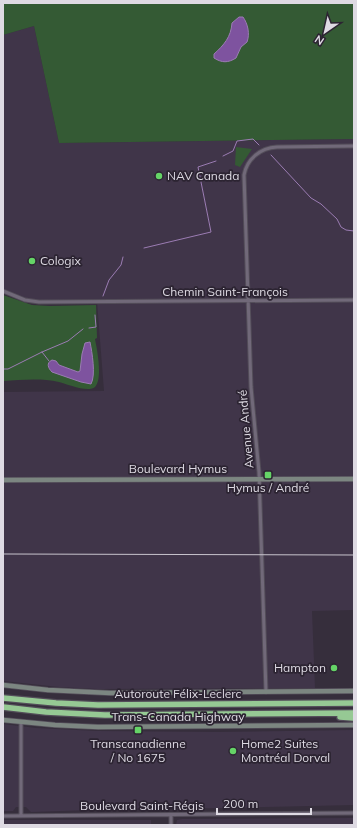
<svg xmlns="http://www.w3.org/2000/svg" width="357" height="828" font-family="Mulish,sans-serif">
<rect width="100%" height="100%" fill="#362e3c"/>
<!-- built -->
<path fill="#403549" d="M34 26 59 143 354 139V610L312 611 315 688 98 689 59 687 3 681V392L104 391 97 301 39 302 25 300 3 291V35Z
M3 724 36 728 97 731 217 732 354 730V805L174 809 146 808 31 812 26 807H16L13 811H3Z
M354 818V825H176L177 820 182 819Z
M3 820H151V825H3Z"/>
<!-- green -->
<path fill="#345a34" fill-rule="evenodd" d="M3 3H354V139L59 143 34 26 3 35Z
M236 147 252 149 240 167 235 165Z
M3 295 32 305 50 306 96 305 97 338 95 339C97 349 103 379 95 387 88 393 67 384 59 382 41 378 21 380 3 381ZM82 354 81 382 49 361H56L59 365 78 372 81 370Z"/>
<!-- water -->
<path fill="#7e539f" stroke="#9b7cb3" d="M239 17H243C248 24 250 34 247 42L241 47 236 58C228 63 222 63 214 58V54C224 45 231 37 232 23Z
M90 342C92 352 96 375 91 384L81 382 52 372C48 368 46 363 52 360L56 361 59 365 78 372 80 371 82 354 85 343Z"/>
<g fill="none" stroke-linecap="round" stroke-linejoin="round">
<!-- stream -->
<path stroke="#9b7cb3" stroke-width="1" d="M271 155 311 198 321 204 337 219 341 227 346 230 354 231
M223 156 233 151 237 141 253 139 259 145
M144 248 211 232 198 167 216 161
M103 296 109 280 121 265 123 257
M89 328 96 327 95 315
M42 352 49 361
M3 369H8L42 352 68 341 83 329"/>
<!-- street casing -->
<g stroke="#534d59" stroke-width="5">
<path id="street" d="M3 291 25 300 39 302 354 300
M266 692 259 472 251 387 244 175C247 159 260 148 277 147L354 146
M21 722V816
M171 815V825
M3 816 354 813"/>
</g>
<!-- secondary casing -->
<g stroke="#534d59" stroke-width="6">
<path id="secondary" d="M3 480 354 479
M3 685 48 690 110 693 354 691
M3 720 55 725 98 727 354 725"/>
</g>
<!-- highway casing -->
<g stroke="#534d59" stroke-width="8">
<path id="highway" d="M3 698 56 703 98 705 354 703
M3 707 46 712 105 715 354 713
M340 717 354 718"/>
</g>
<!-- street -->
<use href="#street" stroke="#716979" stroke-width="3"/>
<!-- secondary -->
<use href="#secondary" stroke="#7c8681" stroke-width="4.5"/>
<!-- highway -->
<use href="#highway" stroke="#96c994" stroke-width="5.5"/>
<!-- tram -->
<path stroke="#c8c4cd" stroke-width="1" d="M3 554 354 555"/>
</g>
<!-- markers -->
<g fill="#65d467" stroke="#2c2432" stroke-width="1.5">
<circle cx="159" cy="176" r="4"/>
<circle cx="32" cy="261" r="4"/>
<rect x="264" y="471" width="8" height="8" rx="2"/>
<circle cx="334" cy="668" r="4"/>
<rect x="134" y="726" width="8" height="8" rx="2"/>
<circle cx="233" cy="751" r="4"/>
</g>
<g text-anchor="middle" stroke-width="3.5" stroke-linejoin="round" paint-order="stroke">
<!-- poi labels -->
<g font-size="12" fill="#dedae3" stroke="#2c2432" text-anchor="start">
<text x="167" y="180">NAV Canada</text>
<text x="40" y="265">Cologix</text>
<text x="268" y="492" text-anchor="middle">Hymus / André</text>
<text x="326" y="672" text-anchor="end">Hampton</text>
<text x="138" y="748" text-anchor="middle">Transcanadienne<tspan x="138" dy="14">/ No 1675</tspan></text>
<text x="241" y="748">Home2 Suites<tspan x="241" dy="14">Montréal Dorval</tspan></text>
</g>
<!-- street labels -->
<g font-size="12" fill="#dedae3" stroke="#2c2432">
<text x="225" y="296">Chemin Saint-François</text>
<text transform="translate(246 429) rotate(-95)" y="4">Avenue André</text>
<text x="178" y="473">Boulevard Hymus</text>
<text x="178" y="698">Autoroute Félix-Leclerc</text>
<text x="178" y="721">Trans-Canada Highway</text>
<text x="142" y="810">Boulevard Saint-Régis</text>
</g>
</g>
<!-- border -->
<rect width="357" height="828" fill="none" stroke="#dedae3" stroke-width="8"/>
<!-- north arrow -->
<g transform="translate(325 32) rotate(214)" stroke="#2c2432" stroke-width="3" paint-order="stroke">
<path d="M0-3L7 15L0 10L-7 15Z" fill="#dedae3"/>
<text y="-6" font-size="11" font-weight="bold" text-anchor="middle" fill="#dedae3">N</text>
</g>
<!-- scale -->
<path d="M217 808v6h94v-6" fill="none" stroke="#dedae3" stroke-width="2"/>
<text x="223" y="808" font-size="12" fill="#dedae3" stroke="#2c2432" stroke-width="3" paint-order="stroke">200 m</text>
</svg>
